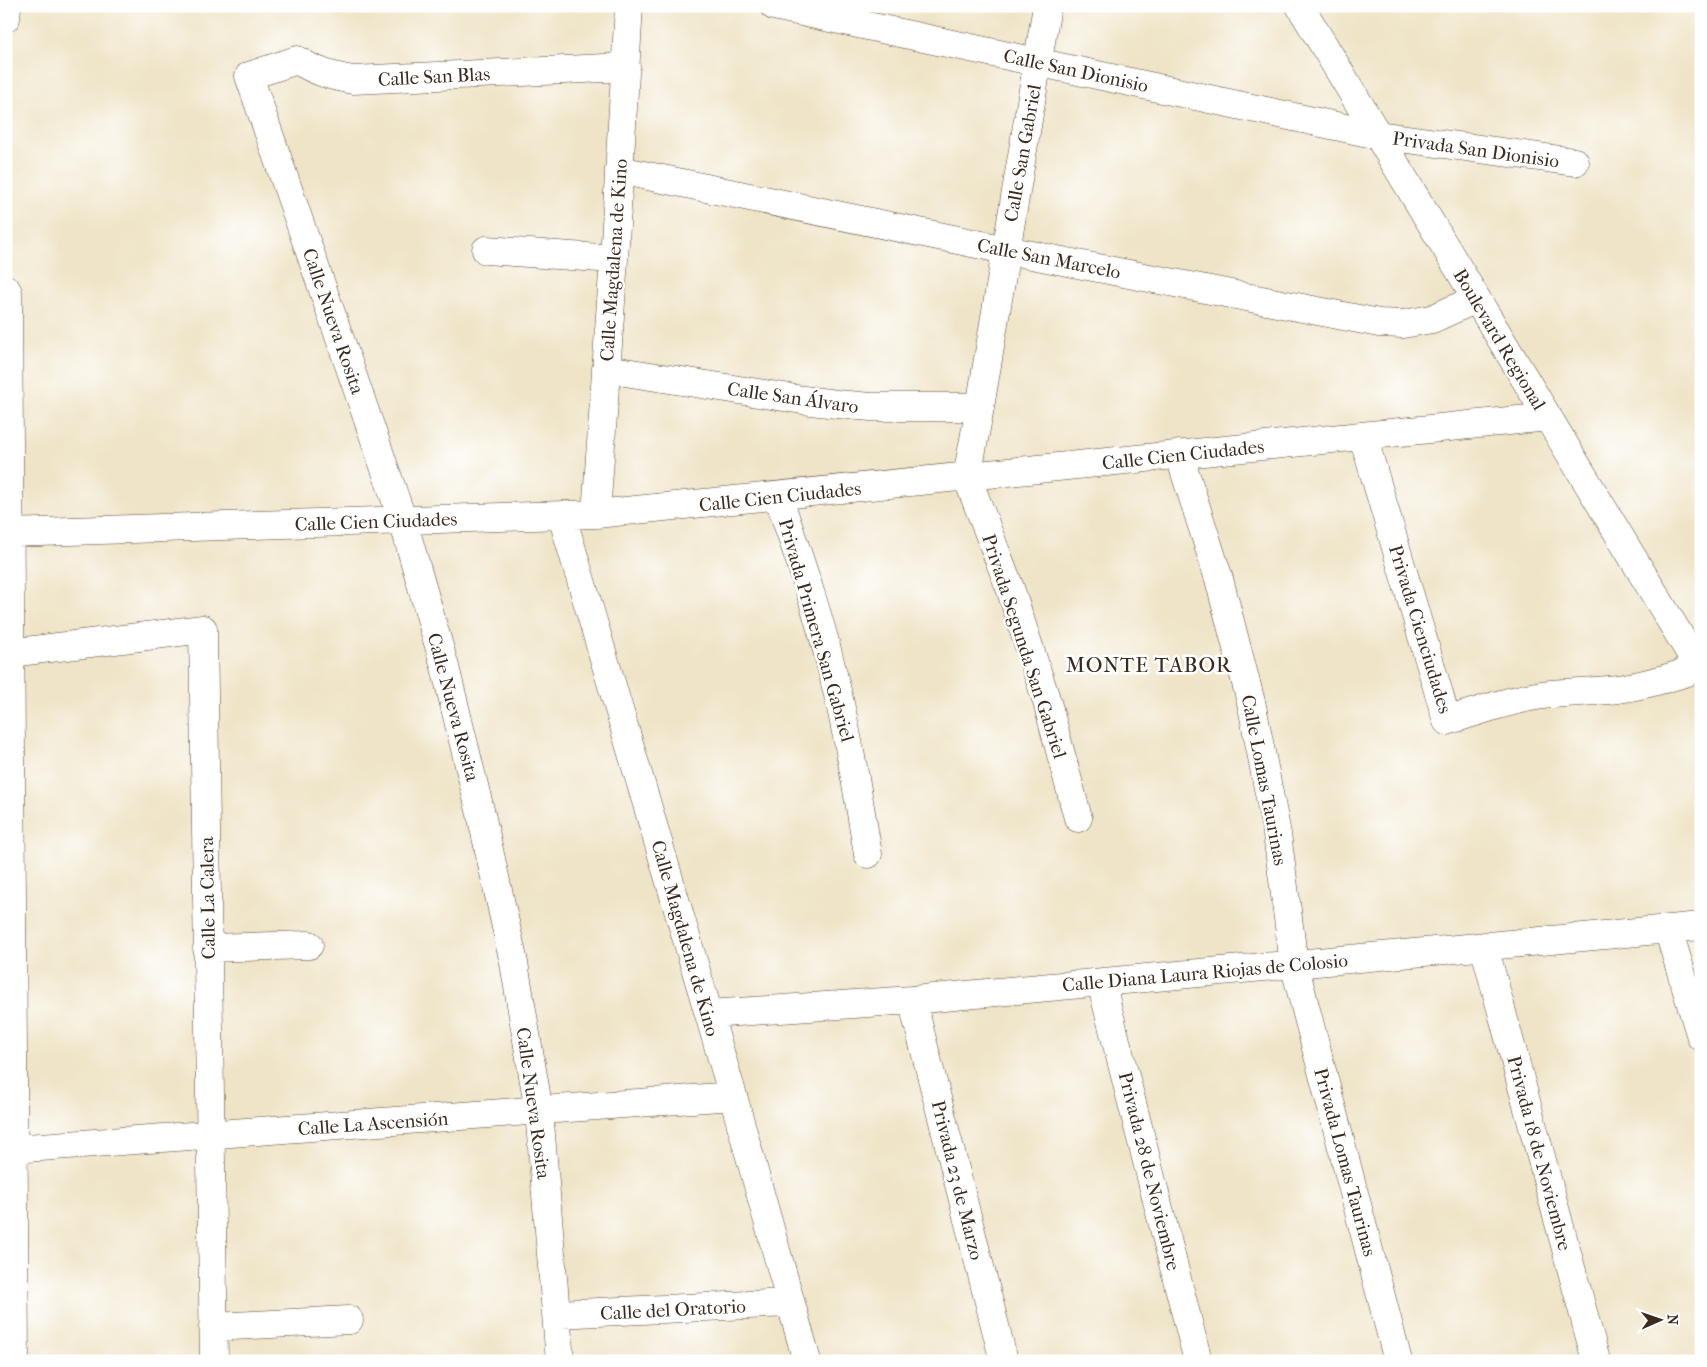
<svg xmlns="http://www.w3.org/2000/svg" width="1707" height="1367" font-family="'IM FELL French Canon',serif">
<rect width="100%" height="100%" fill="#fff"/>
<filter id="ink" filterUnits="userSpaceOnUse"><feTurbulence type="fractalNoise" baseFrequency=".02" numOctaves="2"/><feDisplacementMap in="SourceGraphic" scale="10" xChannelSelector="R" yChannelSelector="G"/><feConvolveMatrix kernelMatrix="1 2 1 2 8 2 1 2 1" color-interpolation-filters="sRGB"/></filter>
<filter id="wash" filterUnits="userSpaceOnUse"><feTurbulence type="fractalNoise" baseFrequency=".0096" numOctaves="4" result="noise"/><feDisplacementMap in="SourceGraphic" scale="20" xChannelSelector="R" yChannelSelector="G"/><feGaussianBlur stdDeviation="1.12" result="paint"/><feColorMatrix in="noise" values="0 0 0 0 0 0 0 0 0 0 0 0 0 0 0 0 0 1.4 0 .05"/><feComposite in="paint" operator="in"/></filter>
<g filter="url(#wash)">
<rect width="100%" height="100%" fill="#efe4c7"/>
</g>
<g filter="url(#ink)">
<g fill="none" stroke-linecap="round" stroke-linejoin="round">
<!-- minor casing -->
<g stroke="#564637" stroke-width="29">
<path id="minor" d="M774 6 1378 135 1575 162
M1047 6 980 407 967 477 1010 588 1047 702 1078 818
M1300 6 1701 671
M6 18 7 6
M619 170 1006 250 1379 323 1403 324 1432 319 1476 299
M486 250 614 259
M6 289 8 292 15 1361
M606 369 803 400 837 404 871 407H980
M1363 436 1447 721C1478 711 1510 700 1542 695 1567 692 1593 692 1618 689 1646 685 1673 677 1699 668
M1179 454 1219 579 1252 706 1277 834 1294 964 1398 1361
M778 496C798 555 819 614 833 674 848 734 858 794 868 854
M596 514 614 259 629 6
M562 516 733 1096 807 1361
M9 533 596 514 1548 417
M10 653 203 629 214 1361
M1668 929 1701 1037
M1484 946 1596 1360
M207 948 309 945
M1101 982 1198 1361
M912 1000 1004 1361
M709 1014 912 1000 1701 926
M13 1149 733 1096
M556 1314 790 1303
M213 1327 349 1320
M560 1361 539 1111 514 963 481 814 445 667 403 521 249 76 297 60C316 72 331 76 353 80L626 67"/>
</g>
<!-- minor -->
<use href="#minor" stroke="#fff" stroke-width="28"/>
</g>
</g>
<g text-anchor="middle" stroke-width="5" stroke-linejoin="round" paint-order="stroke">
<!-- street labels -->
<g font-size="19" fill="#3b2a1e" stroke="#fff">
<text transform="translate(1076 70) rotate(12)" y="7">Calle San Dionisio</text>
<text transform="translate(434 76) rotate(-3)" y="7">Calle San Blas</text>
<text transform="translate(1476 149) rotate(8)" y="7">Privada San Dionisio</text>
<text transform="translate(1022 153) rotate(-80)" y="7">Calle San Gabriel</text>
<text transform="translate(1049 258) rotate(11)" y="7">Calle San Marcelo</text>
<text transform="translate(613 260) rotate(-86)" y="7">Calle Magdalena de Kino</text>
<text transform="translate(334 321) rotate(71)" y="7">Calle Nueva Rosita</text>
<text transform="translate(1500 339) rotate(59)" y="7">Boulevard Regional</text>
<text transform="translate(793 397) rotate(8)" y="7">Calle San Álvaro</text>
<text transform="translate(1183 454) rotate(-6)" y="7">Calle Cien Ciudades</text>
<text transform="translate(780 496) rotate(-6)" y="7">Calle Cien Ciudades</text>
<text transform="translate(376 521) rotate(-2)" y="7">Calle Cien Ciudades</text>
<text transform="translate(1421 629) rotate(73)" y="7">Privada Cienciudades</text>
<text transform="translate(817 630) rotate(74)" y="7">Privada Primera San Gabriel</text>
<text transform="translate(1025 646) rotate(72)" y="7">Privada Segunda San Gabriel</text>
<text transform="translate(454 707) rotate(75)" y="7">Calle Nueva Rosita</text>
<text transform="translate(1265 780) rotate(79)" y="7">Calle Lomas Taurinas</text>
<text transform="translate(207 898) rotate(-91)" y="7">Calle La Calera</text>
<text transform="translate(686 938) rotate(74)" y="7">Calle Magdalena de Kino</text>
<text transform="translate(1205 972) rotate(-5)" y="7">Calle Diana Laura Riojas de Colosio</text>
<text transform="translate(534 1103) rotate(82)" y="7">Calle Nueva Rosita</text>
<text transform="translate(373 1123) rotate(-4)" y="7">Calle La Ascensión</text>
<text transform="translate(1540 1153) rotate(75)" y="7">Privada 18 de Noviembre</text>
<text transform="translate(1346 1162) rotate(75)" y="7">Privada Lomas Taurinas</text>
<text transform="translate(1150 1171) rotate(76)" y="7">Privada 28 de Noviembre</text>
<text transform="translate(958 1180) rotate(76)" y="7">Privada 23 de Marzo</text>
<text transform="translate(673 1309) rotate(-3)" y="7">Calle del Oratorio</text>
</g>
<!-- quarter labels -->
<g font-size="21" letter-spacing="1" fill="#3b2a1e" stroke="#fff">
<text x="1149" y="672">MONTE TABOR</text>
</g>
</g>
<!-- margin -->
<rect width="1707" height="1367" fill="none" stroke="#fff" stroke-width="25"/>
<!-- north arrow -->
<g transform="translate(1660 1320) rotate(88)" stroke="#ffffff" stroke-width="4" paint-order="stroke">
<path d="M0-4L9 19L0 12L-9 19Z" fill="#3b2a1e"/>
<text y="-8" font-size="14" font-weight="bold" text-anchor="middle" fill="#3b2a1e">N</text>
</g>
</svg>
